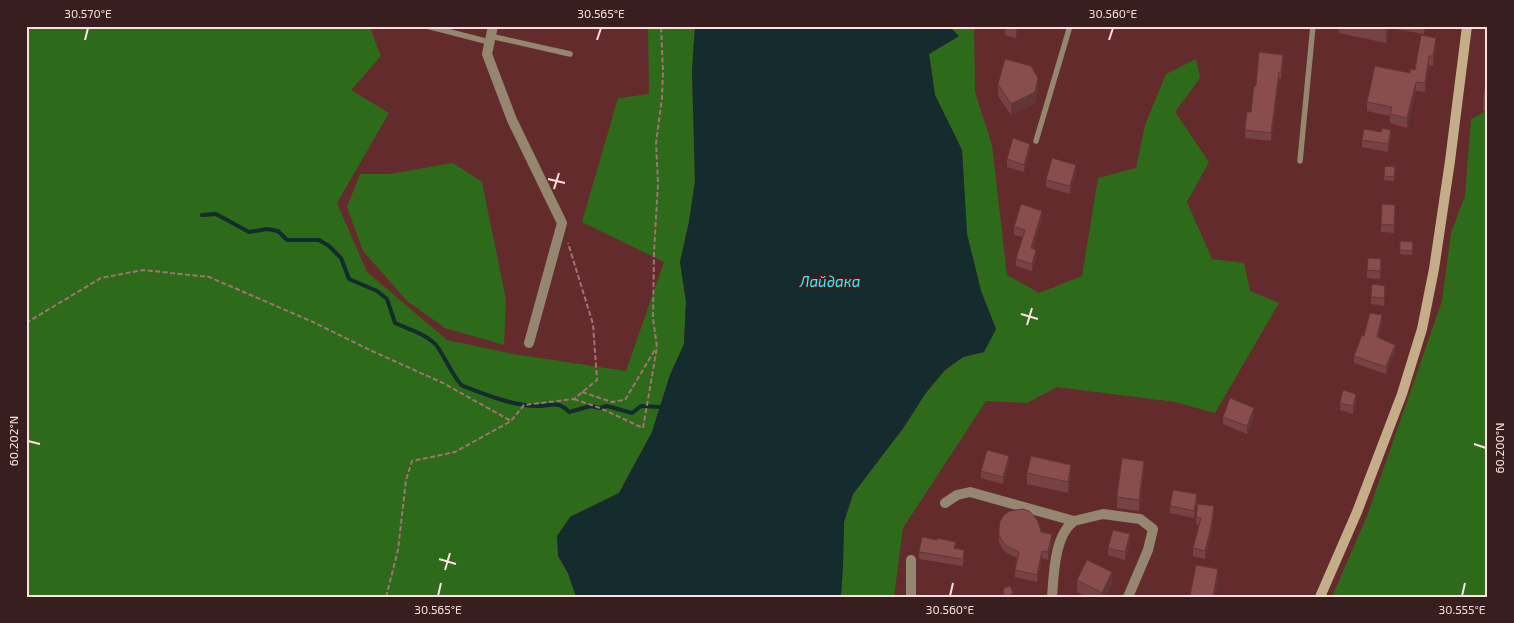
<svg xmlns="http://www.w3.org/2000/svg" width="1514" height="623" font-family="'Exo 2',sans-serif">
<rect width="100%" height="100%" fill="#642b2d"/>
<!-- green -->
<path fill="#2d6b1a" d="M26 26H369L381 56 351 90 389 113 337 203 367 272 447 340 513 354 626 371 664 262 582 222 618 98 649 94 648 26H695L692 71 695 181 689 222 680 262 686 302 684 344 670 375 652 432 619 493 570 517 558 556 568 573 576 597H26Z
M949 26H974L975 92 992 145 1007 275 1039 293 1082 276 1098 178 1136 168 1145 125 1166 74 1196 59 1200 78 1175 112 1209 162 1187 202 1212 259 1244 263 1250 291 1279 303 1215 413 1175 402 1057 387 1027 403 986 401 903 528 894 597H841L843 565 844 522 853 494 904 427 925 394 945 370 963 357 984 352 996 329 981 291 967 234 962 150 935 95 929 54 959 36Z
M1488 110V597H1332L1367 516 1442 301 1451 233 1465 196 1471 119Z
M453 163 482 182 506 300 504 345 445 328 407 301 363 251 347 207 360 174H389Z"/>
<!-- water -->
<path fill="#142c2d" d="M695 26H949L959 36 929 54 935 95 962 150 967 234 981 291 996 329 984 352 963 357 945 370 925 394 904 427 853 494 844 522 843 565 841 597H576L568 573 558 556 557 536 570 517 619 493 652 432 670 375 684 344 686 302 680 262 689 222 695 181 692 71Z"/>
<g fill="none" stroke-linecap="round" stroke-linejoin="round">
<!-- stream -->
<path stroke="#142c2d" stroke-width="4" d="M202 215 216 214 249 232 267 229 278 231 287 240H319L329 246 341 258 349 279 377 291 387 299 395 323C408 329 426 334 436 345 443 353 456 383 463 386 484 394 511 405 534 406 549 407 557 399 569 412L591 406 600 408 607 406 632 413 641 406 660 407"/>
<!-- path -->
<path stroke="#a17374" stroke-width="2" stroke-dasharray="5 2.5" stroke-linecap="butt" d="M26 323 101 278 143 270 209 277 313 322 372 351 443 383 511 421
M582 392 612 402 625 400 656 348
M574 399 600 408 643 428 657 347 653 318 654 252 658 183 656 143 662 98 663 72 661 26
M386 597 398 550 406 480 412 461 455 452 511 421 524 405 574 399 597 380 593 324 568 243"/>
<!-- lane -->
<path stroke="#94866f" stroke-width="5.5" d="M427 26 489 42
M490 36 570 54
M1036 141 1070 26
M1300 161 1313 26"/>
<!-- street -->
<path stroke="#94866f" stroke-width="10" d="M493 26 487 54 512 120 562 223 529 343
M945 503 957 495 970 492 1074 521C1054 536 1054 574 1052 597
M1074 521 1103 514 1140 519 1153 529 1148 550 1128 597
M911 597V560"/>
<!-- secondary -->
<path stroke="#c4ad89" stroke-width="10" d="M1320 597 1357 512 1402 394 1422 329 1434 269 1450 161 1467 26"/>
</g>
<!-- wall -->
<path fill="#774243" d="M1005 26H1019L1016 38 1005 35Z
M1339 26H1425L1424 34 1389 28 1386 43 1339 33Z
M1436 47 1433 66 1429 65 1425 92 1416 91 1407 128 1390 123V116L1367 111V102L1415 70Z
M1283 62 1281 79H1279L1271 141 1245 138V130L1251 112 1256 86Z
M1488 72V112L1483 111V100Z
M998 84 1038 89 1035 103 1011 115 998 96Z
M1391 137 1388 152 1362 147V140Z
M1030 151 1024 172 1007 167V159Z
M1395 171 1394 181 1384 180V176Z
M1076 172 1070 194 1046 187V180Z
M1395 212 1394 233 1381 232V224Z
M1042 218 1033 249 1036 258 1032 271 1016 266V259L1023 237 1014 235V227Z
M1413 246 1412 255 1400 254V250Z
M1381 267 1380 279 1367 278V270Z
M1385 293 1384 306 1371 304V297Z
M1382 322 1378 338 1395 352 1386 374 1354 363V356L1364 336Z
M1356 402 1353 414 1340 410V403Z
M1254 416 1247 434 1223 424V417Z
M1009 463 1003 484 981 478V471Z
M1144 472 1139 511 1117 508V497Z
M1027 473 1071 476 1068 493 1027 484Z
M1197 502 1194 518 1170 513V506Z
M1214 514 1211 534 1205 559 1193 556V548L1199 525 1196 524V517Z
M999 528 1041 532 1052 542 1048 560 1042 558 1037 582 1015 577V570L1017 558 1007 553 1002 548 999 542Z
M1130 542 1125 560 1108 555V548Z
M956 548 964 557 963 566 919 559V552Z
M1077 580 1112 584 1106 597H1088L1077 592Z
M1003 592 1013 596 1003 597Z"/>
<!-- shaded-wall -->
<path fill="#613637" d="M1016 26H1019L1016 38Z
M1386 26H1389V28L1386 43Z
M1436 38V47L1433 66V56Z
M1429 56V65L1425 92V83Z
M1279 72V79L1271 141V133Z
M1038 78V89L1035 103 1011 115V104Z
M1416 82V91L1407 128V118Z
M1391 130V137L1388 152V144Z
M1030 144V151L1024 172V165Z
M1076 165V172L1070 194V186Z
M1042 211V218L1031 256V248Z
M1036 250V258L1032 271V264Z
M1382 315V322L1377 344V337Z
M1395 345V352L1386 374V367Z
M1356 394V402L1353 414V406Z
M1254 408V416L1247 434V426Z
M1009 456V463L1003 484V477Z
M1144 461V472L1139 511V500Z
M1071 465V476L1068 493V482Z
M1197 494V502L1194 518V511Z
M1214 506V514L1211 534 1205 559V551Z
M1052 534V542L1048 560V552Z
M1130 534V542L1125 560V552Z
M1042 551V558L1037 582V575Z
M1218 569V579L1215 597H1213Z
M1112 572V584L1106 597H1102V593Z
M1013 593V596L1008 597Z"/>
<!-- building -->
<path fill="#8a4d4e" stroke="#613637" d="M1377 26H1386V28Z
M1421 35 1436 38 1433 56H1429L1425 83 1416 82 1407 118 1390 114 1392 107 1367 102 1375 66 1410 73V69L1415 70Z
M1259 52 1283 55 1281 72H1279L1271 133 1245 130 1247 112H1251L1254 86H1256Z
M1005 59 1031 66 1038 78 1035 92 1011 104 998 84Z
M1487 72H1488V101L1483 100Z
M1382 128 1391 130 1388 144 1362 140 1364 129 1381 132Z
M1013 138 1030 144 1024 165 1007 159Z
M1052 158 1076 165 1070 186 1046 180Z
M1385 166 1395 167 1394 177 1384 176Z
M1021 204 1042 211 1031 248 1036 250 1032 264 1016 259 1025 230 1014 227Z
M1382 204 1395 205 1394 225 1381 224Z
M1400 241 1413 242 1412 251 1400 250Z
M1368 258 1381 259 1380 271 1367 270Z
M1372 284 1385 286 1384 298 1371 297Z
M1370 313 1382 315 1377 337 1395 345 1386 367 1354 356 1362 335 1364 336Z
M1343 390 1356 394 1353 406 1340 403Z
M1230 398 1254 408 1247 426 1223 417Z
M987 450 1009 456 1003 477 981 471Z
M1031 456 1071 465 1068 482 1027 473Z
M1122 458 1144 461 1139 500 1117 497Z
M1173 490 1197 494 1194 511 1170 506Z
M1198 504 1214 506 1211 527 1205 551 1193 548 1201 518 1196 517Z
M1023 509 1029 511 1034 516 1038 521 1041 532 1052 534 1048 552 1042 551 1037 575 1015 570 1019 552 1007 546 1002 541 999 535V528L1000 521 1004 515 1010 511Z
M1113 530 1130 534 1125 552 1108 548Z
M922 537 937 540V538L956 542 954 548 964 550 963 559 919 552Z
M1087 560 1112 572 1102 593 1077 580Z
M1196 565 1218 569 1213 596 1216 597H1188V595L1190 596Z
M1010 586 1013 593 1007 597 1003 592 1004 588Z
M1147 595 1156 597H1146Z"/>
<!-- ticks -->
<path fill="none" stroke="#fde0df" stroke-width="2" d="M85 40 88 28M597 40 601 28M1109 40 1113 28M548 179 565 183M554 189 559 173M1021 314 1038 319M1027 325 1032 308M28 441 40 444M1474 444 1486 448M439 559 456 564M445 570 450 553M438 596 441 583M950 596 953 583M1462 596 1465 583"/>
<g text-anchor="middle" stroke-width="5" stroke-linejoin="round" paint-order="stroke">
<!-- water labels -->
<g font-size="15" font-style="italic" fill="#28f5fd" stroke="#381e1e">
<text x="830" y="287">Лайдака</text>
</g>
</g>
<!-- border -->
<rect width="1514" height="623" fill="none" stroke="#381e1e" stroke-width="55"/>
<rect x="28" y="28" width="1458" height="568" fill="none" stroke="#fde0df" stroke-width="2"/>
<g font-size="12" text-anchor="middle" fill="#fde0df">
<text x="88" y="18">30.570°E</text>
<text x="601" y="18">30.565°E</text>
<text x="1113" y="18">30.560°E</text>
<text transform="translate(14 441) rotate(-90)" y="4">60.202°N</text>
<text transform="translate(1500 448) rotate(-90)" y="4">60.200°N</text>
<text x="438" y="614">30.565°E</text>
<text x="950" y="614">30.560°E</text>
<text x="1462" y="614">30.555°E</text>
</g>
</svg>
